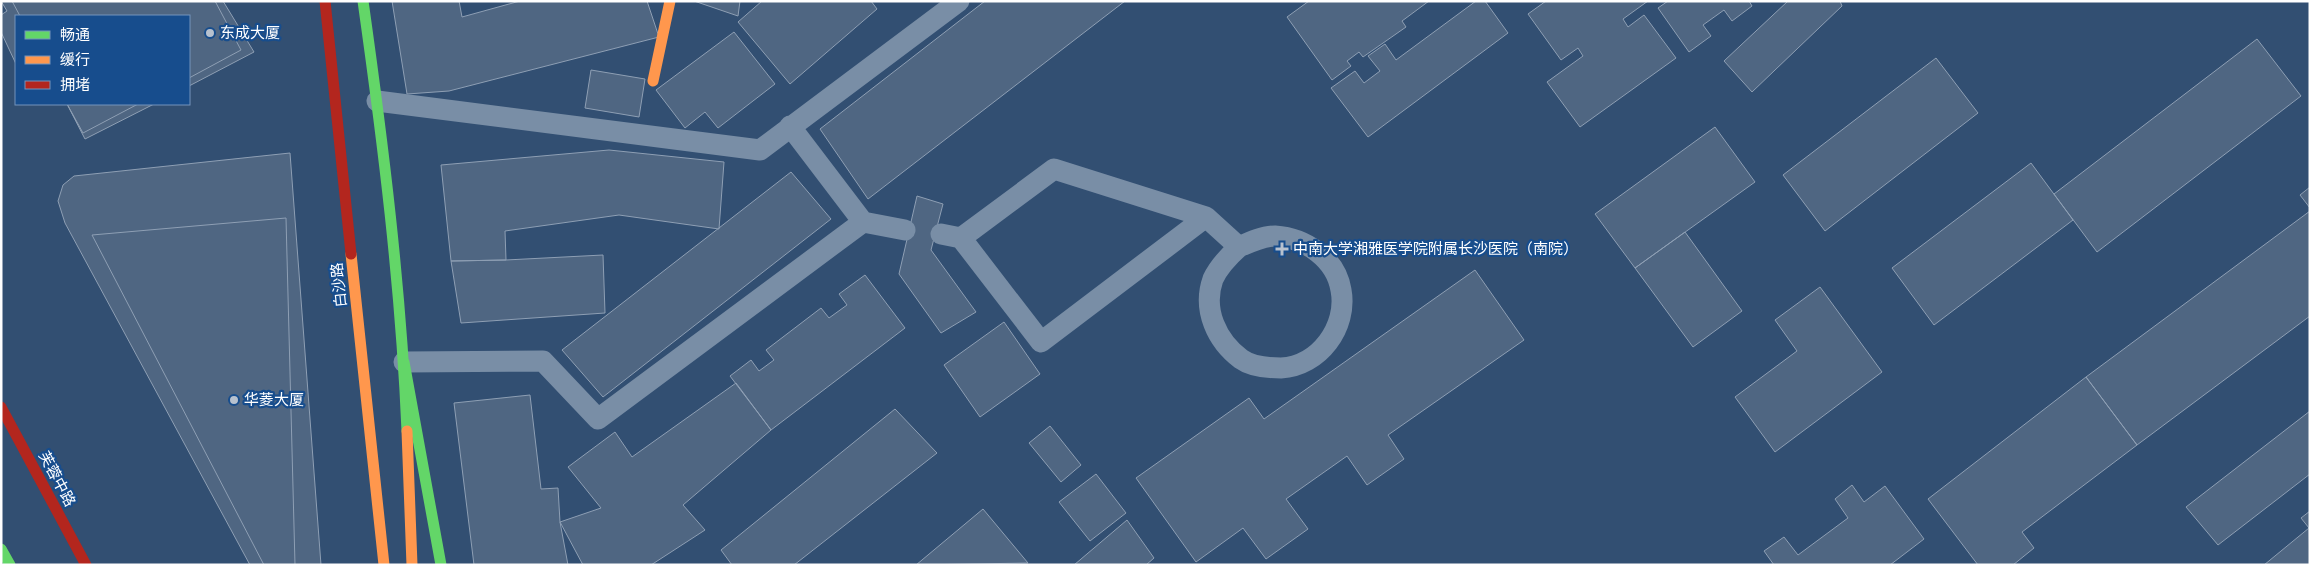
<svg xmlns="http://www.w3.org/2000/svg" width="2311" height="566" font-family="Lato,'Noto Sans SC',sans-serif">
<rect width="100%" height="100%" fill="#324f72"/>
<!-- building -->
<path fill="#4f6682" stroke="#8e9fb4" d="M1 1H223L254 52 189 86V16H16V64L1 32V15L7 11Z
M12 1H215L241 50 189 78V16H20Z
M392 1H459L462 17 520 1H647L659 37 449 91 407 94Z
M694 1H740L738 16Z
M762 1H871L877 9 790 84 738 22Z
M985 1H1125L868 199 820 129Z
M1309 1H1429L1402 21 1406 27 1363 57 1359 52 1347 61 1351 66 1332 80 1287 17Z
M1476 1H1485L1508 33 1368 137 1331 88 1355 71 1364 83 1380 71 1368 56 1385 44 1396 60Z
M1546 1H1648L1623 19 1628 27 1644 15 1676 58 1580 127 1547 82 1583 56 1578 48 1561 60 1528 14Z
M1668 1H1749L1752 6 1732 21 1724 10 1703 25 1711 36 1689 52 1658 8Z
M1788 1H1840L1842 6 1752 92 1724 61Z
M734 32 775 84 718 128 705 112 685 128 656 90Z
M2257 39 2301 96 2097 252 2054 194Z
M1936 58 1978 113 1825 231 1783 175Z
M591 70 645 79 639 117 585 108Z
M67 104H154L85 139Z
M67 104H138L83 133Z
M1715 127 1755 182 1635 268 1595 214Z
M609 150 724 162 719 229 619 215 505 231 506 260 451 261 441 165Z
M290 153 321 565H250L65 223 58 201 63 185 74 176Z
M2031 163 2073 220 1934 325 1892 268Z
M791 172 831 219 603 397 562 350Z
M2310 187V208L2300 195Z
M917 196 943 204 931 250 976 312 941 333 899 274Z
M2310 211V316L2137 445 2086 377Z
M286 218 295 565H264L92 235Z
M1685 232 1742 311 1693 347 1635 268Z
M603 255 605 313 461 323 451 261 506 260Z
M1475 270 1524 340 1388 435 1404 459 1367 485 1347 456 1286 499 1308 529 1266 559 1243 528 1196 562 1136 478 1249 398 1264 419Z
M865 275 905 328 771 430 730 376 751 360 759 371 774 360 766 350 821 308 829 318 847 305 839 294Z
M1820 287 1882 372 1775 452 1735 397 1797 351 1775 320Z
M1004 322 1040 374 980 417 944 365Z
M2086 377 2137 445 2022 532 2034 548 2013 565H1978L1928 499Z
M736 383 771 430 683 505 705 530 651 565H583L560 522 601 508 568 467 615 432 632 457Z
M530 395 541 489 558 488 560 522 568 565H474L454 403Z
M895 409 937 453 794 565H732L721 550Z
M2310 411V474L2218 545 2186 507Z
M1050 426 1081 465 1061 482 1029 443Z
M1096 474 1126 513 1090 541 1059 502Z
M1852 485 1864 502 1885 486 1924 539 1890 565H1774L1764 551 1784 537 1798 555 1848 518 1835 499Z
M983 509 1028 563 916 565Z
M2310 511V528H2309L2301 518Z
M1127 520 1154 558 1146 565H1074Z
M2309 528 2310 565H2264Z"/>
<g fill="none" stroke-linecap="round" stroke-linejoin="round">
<!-- lane -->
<path stroke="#798ea6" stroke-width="21" d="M377 101 760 150 959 1
M1206 217 1239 247C1229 256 1219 266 1213 279 1202 310 1217 341 1241 359 1252 367 1268 368 1281 368 1319 366 1348 327 1341 290 1336 259 1306 238 1275 236 1263 236 1250 242 1239 247
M863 222 905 230
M941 234 961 238 1054 169 1206 217 1041 342 961 238
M404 362 543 361 598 419 863 222 790 126"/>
<!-- fast -->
<path stroke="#63d668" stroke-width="11" d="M363 1C383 143 401 287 407 431
M404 362 441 565
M1 549 10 565"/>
<!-- slow -->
<path stroke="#ff974d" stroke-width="11" d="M653 81 670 1
M351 254 384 565
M407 431 412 565"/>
<!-- jam -->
<path stroke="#b3261e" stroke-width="11" d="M325 1 351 254
M1 407 86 565"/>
</g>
<!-- markers -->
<g fill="#b7c1ce" stroke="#174d8d" stroke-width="2">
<circle cx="210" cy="33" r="5"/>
<path d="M1279.5 241.5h5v5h5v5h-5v5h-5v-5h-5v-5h5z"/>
<circle cx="234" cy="400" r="5"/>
</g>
<g text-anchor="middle" stroke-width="4.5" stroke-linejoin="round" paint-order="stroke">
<!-- poi labels -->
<g font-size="15" fill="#fff" stroke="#174d8d" text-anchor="start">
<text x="220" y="38">东成大厦</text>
<text x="1293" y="254">中南大学湘雅医学院附属长沙医院（南院）</text>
<text x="244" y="405">华菱大厦</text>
</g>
<!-- street labels -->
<g font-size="15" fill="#fff" stroke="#174d8d">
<text transform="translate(339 285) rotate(-96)" y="5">白沙路</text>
<text transform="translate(57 479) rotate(62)" y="5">芙蓉中路</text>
</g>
</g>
<!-- border -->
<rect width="2311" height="566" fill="none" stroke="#ffffff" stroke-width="5"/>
<!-- legend -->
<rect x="15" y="15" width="175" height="90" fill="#174d8d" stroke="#7494bb"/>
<rect x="25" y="31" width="25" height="8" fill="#63d668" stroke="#7494bb"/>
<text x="60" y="40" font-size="15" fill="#ffffff">畅通</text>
<rect x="25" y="56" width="25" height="8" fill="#ff974d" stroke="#7494bb"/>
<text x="60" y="65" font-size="15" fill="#ffffff">缓行</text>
<rect x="25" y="81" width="25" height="8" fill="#b3261e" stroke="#7494bb"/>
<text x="60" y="90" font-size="15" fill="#ffffff">拥堵</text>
</svg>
